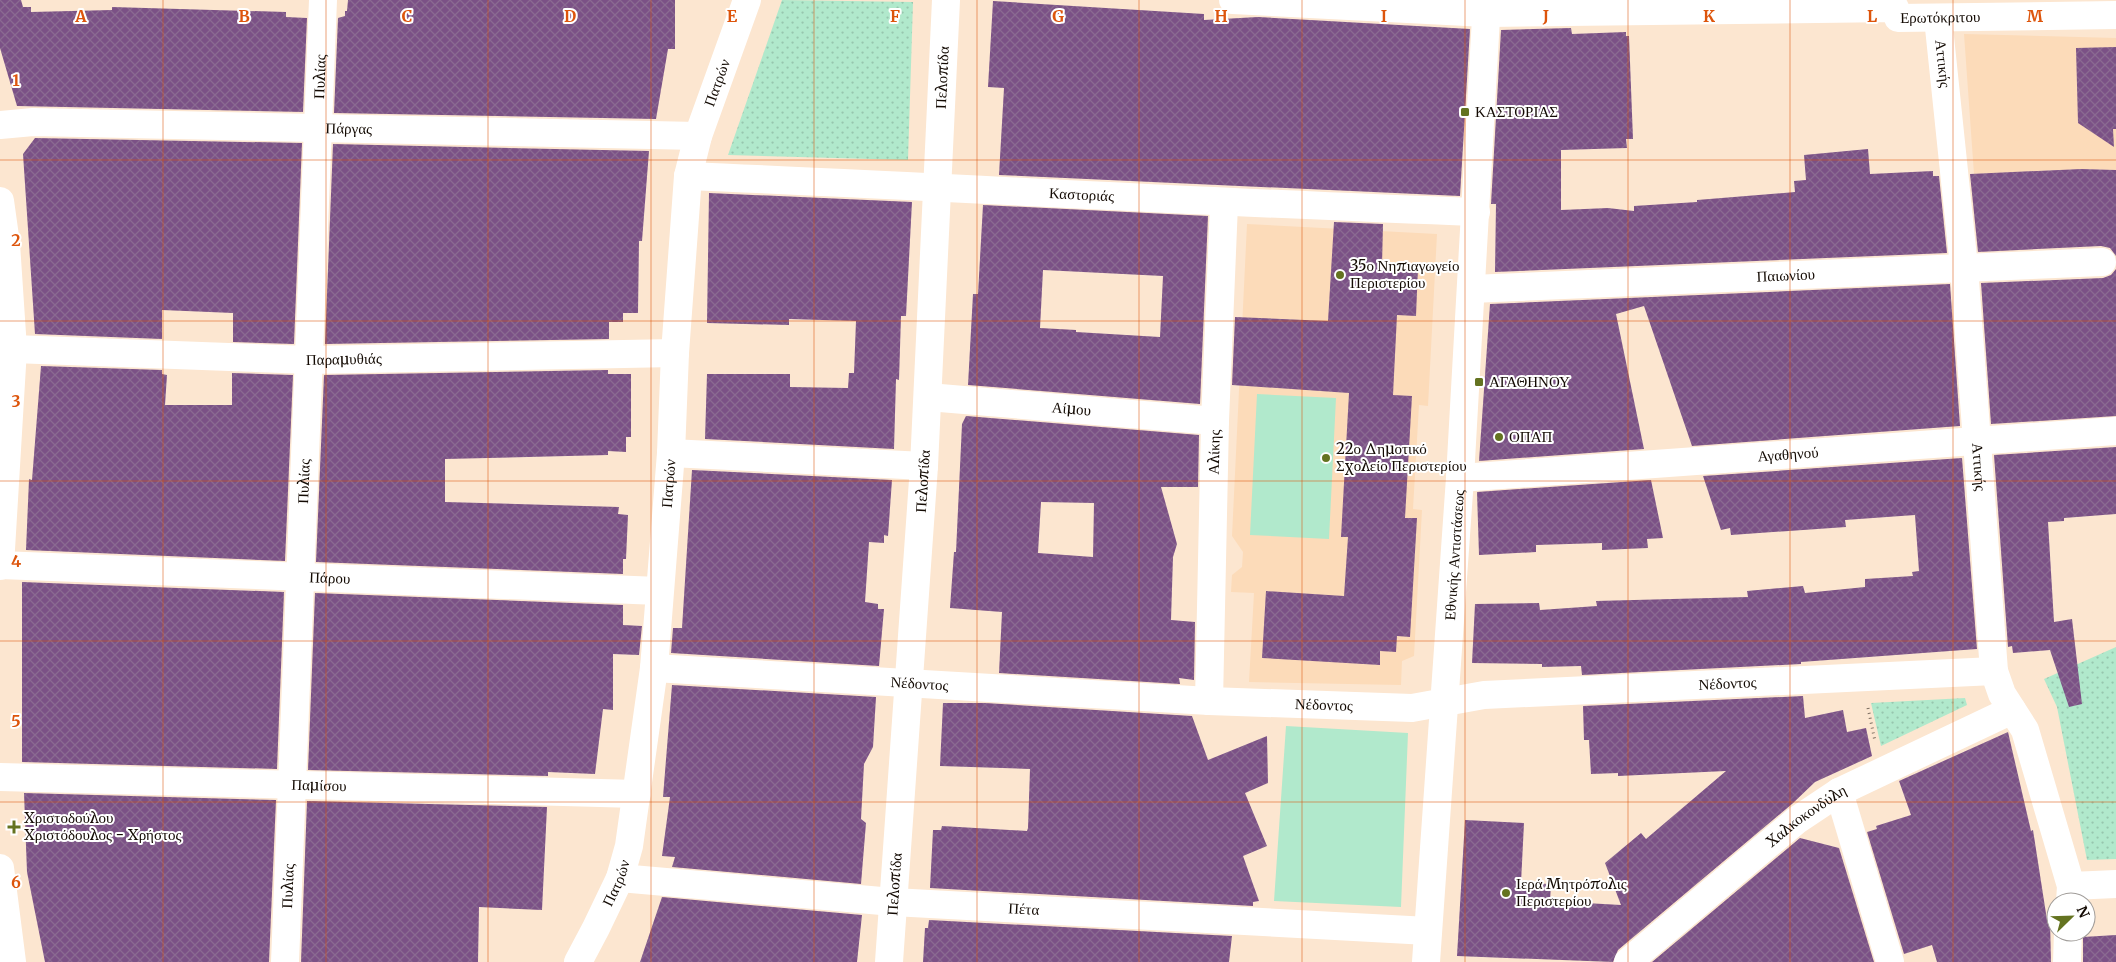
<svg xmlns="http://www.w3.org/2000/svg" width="2116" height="962" font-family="Merriweather,serif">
<defs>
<pattern id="park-dots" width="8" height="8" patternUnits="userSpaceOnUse" patternTransform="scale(1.25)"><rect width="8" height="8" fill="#b1e9cc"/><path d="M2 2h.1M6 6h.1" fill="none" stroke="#97c6ae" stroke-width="1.8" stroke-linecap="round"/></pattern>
<pattern id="building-cross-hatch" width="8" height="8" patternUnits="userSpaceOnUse" patternTransform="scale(1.25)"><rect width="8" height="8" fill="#7b5186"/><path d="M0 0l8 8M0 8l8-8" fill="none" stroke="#8a6a91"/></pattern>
</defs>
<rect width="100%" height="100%" fill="#fce6d0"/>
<!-- built -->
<path fill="#fcdbb9" d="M1964 34 2116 38V176L2115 170 2084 169 1974 174Z
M1247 224 1437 234 1428 406 1419 405 1413 509 1422 510 1414 656 1402 661 1401 685 1249 682 1254 593 1231 592 1232 575 1242 567 1243 552 1232 536Z"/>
<!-- park -->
<path fill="url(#park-dots)" d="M782 0 913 2 908 160 728 155Z
M2116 647V859L2087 860 2057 707 2044 679Z
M1965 698 1967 705 1881 746 1871 703Z"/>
<!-- pitch -->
<path fill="#b1e9cc" d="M1257 394 1336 398 1329 539 1250 535Z
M1286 726 1408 733 1401 907 1274 901Z"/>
<!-- building -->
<path fill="url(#building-cross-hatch)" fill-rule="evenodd" d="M0 0H21L23 7H31V12L112 10V7L286 12V17L307 18 303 112 17 106 0 48Z
M348 0H675V49H668L656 119 334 113 338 18 345 16V11H347Z
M993 1 1204 14V20L1258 17 1470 29 1460 196 999 175 1004 88 988 87Z
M1571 28 1572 34 1626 32V36H1629L1633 139H1626L1627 148 1561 150V210L1608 208 1634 211V206L1697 202V200L1795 192 1794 181 1806 180 1804 155 1868 149 1870 174 1933 171V176H1939L1947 253 1495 272 1496 204H1491L1501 30Z
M2116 47V129H2113L2114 147 2078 123 2076 48Z
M35 138 302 143 294 344 233 342V313L162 310V339L35 334 23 154Z
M333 144 649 151 642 241H639L638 313H623V322H609V339L325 344Z
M2081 169 2116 170V256L2110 248 2101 246 1978 252 1970 174Z
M709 193 912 202 906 316H901L899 380 896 379 894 449 705 439 707 374H790V387L848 388 849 373H854L856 321 789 319V325L707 323Z
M983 205 1208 216 1200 404 968 385 973 294H978ZM1043 270 1163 276 1160 337 1076 332V330L1040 328Z
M1334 222 1383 224 1382 266 1418 268 1416 316 1397 315 1393 395 1412 396 1405 518H1417L1410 637 1397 636 1396 652 1380 651V665L1262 658 1266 591 1344 596 1348 537H1341L1349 393 1232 385 1235 317 1328 321Z
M2116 269V416L1991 424 1981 283 2103 278 2111 275Z
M1950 284 1960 426 1692 446 1644 306 1616 314 1644 449 1479 461 1490 304Z
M41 366 162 370V374L167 375 165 405H232V373L293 375 285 561 26 550 29 479 32 480Z
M608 370V374H631V437H626V452L608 451V455L445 459V502L619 507 618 514 628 515 626 559H623V574L316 562 324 375Z
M966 416 1199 435 1198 487H1161L1177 544 1173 557 1171 620 1195 622 1194 680 1179 678 1180 684 999 673 1002 612 950 608 954 552H956L962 424ZM1041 502 1094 503 1093 557 1038 553Z
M2116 447V514L2064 518V521L2048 522 2054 622 2072 619 2082 704 2069 707 2050 650 2013 653 2012 646 2008 647 1994 455Z
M1962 458 1977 649 1801 662V664L1582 675 1581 666 1542 667V664L1472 663 1475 604 1539 603 1540 610 1597 606 1596 601 1748 597 1747 591 1803 586 1805 593 1865 587V579L1913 576 1912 572 1919 571 1915 515 1845 520 1846 527 1731 535 1730 528 1721 530 1703 476Z
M692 470 892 480 888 536 884 535V543L869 542 865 602 878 604V609H884L879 666 671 653 673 628H682Z
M1651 480 1663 538 1647 539 1648 548 1602 550V543L1536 545V552L1479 555 1477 492Z
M22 582 284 592 277 769 22 762Z
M315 593 623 605V625L642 626 639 655 613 654V710L603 709 595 774 548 772V776L308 770Z
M672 685 876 697 873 747 864 764 861 819 866 823 861 884 672 867 675 857 662 856 670 797H663Z
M1803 696 1805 718 1843 710 1847 732 1866 728 1872 756 1815 782 1792 804 1618 950 1613 962 1457 956 1465 820 1524 823 1521 883 1551 884 1550 901 1621 905 1605 863 1641 833 1646 839 1726 771 1618 776V773L1591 774 1589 740H1584L1583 706Z
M943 703H985L1192 716 1208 760 1267 736 1268 783 1245 793 1267 846 1243 856 1259 901 1253 902V906L930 888 933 830H941L942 826 1027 831 1028 828 1030 769 940 766Z
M2008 732 2031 831 2033 830 2047 920H2050L2051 962H1937L1932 945 1904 954 1867 832 1877 829 1876 826 1911 815 1899 781Z
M24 793 276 800 269 962H45L27 872Z
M307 801 547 807 542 910 479 907 478 962H301Z
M1800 838 1839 848 1874 962H1652Z
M662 897 862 915 857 962H640Z
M929 920 1232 936 1229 962H923L925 928H928Z
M2116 935V962H2083V937Z"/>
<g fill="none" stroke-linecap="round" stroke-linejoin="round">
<!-- path -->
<path stroke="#7d6f61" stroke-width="3" stroke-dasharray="1 4" stroke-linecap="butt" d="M1868 708 1875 741"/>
<!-- minor -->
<g stroke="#fff" stroke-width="28">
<path id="s1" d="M1233 0 1486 13 1895 8 1898 18 2116 15"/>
<path id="s2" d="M1938 18 1964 267 1994 671 2002 694 2025 730 2071 886 2070 902"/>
<path id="s3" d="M0 125 33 122 698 136"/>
<path id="s4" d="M688 176C950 187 1213 203 1476 212"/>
<path id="s5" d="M1471 289 2102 262"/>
<path id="s6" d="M13 349 309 360 675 353"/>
<path id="s7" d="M928 397 1215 421"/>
<path d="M671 453 924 466"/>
<path id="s8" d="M1460 478 2115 431"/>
<path id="s9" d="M0 565 659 591"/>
<path id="s10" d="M654 668 1209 701 1412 708 1484 695 1994 671"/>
<path id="s11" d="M1209 701 1215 421 1224 204"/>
<path id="s12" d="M0 777 637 794"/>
<path d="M1839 792 1890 962"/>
<path id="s13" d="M620 878 893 902 1428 931"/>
<path d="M2071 886 2116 884"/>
<path id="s14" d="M285 962 323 0"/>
<path id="s15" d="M578 962 596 928 620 878 629 846 654 668 671 453 675 353 688 176 698 136 747 0"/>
<path id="s16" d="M889 962 924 466 946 0"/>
<path id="s17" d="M1426 962 1460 478 1487 0"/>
<path id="s18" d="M1628 962 1797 820 1839 792 2012 710"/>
<path d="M2067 962 2068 932"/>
</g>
<!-- tertiary -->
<path stroke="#fff" stroke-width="28" d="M0 201 6 244 13 349 0 566
M0 868 12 962"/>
</g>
<!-- grid -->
<path fill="none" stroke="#dd550c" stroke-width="1" stroke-opacity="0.55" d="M163 0V962M326 0V962M488 0V962M651 0V962M814 0V962M977 0V962M1139 0V962M1302 0V962M1465 0V962M1628 0V962M1790 0V962M1953 0V962M0 160H2116M0 321H2116M0 481H2116M0 641H2116M0 802H2116"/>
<!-- markers -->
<g fill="#647320" stroke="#fff" stroke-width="2">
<rect x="1460" y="107" width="10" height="10" rx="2.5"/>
<circle cx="1340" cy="275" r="5"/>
<rect x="1474" y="377" width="10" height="10" rx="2.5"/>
<circle cx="1499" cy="437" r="5"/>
<circle cx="1326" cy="458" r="5"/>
<path d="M11.5 819.5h5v5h5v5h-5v5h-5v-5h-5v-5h5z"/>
<circle cx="1506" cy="893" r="5"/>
</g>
<g text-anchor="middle" stroke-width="4" stroke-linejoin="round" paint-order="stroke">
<!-- street labels -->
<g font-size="15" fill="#130a03" stroke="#fff">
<text dy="5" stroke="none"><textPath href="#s1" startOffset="715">Ερωτόκριτου</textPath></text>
<text dy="5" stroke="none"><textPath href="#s2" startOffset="46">Αττικής</textPath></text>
<text dy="5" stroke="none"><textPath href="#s14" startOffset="886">Πυλίας</textPath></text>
<text dy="5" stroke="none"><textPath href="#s16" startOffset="886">Πελοπίδα</textPath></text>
<text dy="5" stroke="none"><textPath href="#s15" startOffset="898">Πατρών</textPath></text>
<text dy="5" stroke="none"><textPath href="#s3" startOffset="349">Πάργας</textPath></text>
<text dy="5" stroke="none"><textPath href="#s4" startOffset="394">Καστοριάς</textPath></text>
<text dy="5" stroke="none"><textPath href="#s5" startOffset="315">Παιωνίου</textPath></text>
<text dy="5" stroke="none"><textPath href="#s6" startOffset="331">Παραμυθιάς</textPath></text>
<text dy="5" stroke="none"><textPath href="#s7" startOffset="144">Αίμου</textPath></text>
<text dy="5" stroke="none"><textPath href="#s11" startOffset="249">Αλίκης</textPath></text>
<text dy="5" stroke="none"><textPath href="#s8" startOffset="329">Αγαθηνού</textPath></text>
<text dy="5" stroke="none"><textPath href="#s2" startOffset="451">Αττικής</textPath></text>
<text dy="5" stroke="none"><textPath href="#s14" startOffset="481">Πυλίας</textPath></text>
<text dy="5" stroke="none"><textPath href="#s16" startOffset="482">Πελοπίδα</textPath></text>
<text dy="5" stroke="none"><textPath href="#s15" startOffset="492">Πατρών</textPath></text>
<text dy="5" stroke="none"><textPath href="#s17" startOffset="408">Εθνικής Αντιστάσεως</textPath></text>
<text dy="5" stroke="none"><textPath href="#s9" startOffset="330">Πάρου</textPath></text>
<text dy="5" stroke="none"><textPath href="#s10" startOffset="266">Νέδοντος</textPath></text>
<text dy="5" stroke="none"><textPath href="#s10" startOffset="1076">Νέδοντος</textPath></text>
<text dy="5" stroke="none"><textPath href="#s10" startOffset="671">Νέδοντος</textPath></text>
<text dy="5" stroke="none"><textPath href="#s12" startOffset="319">Παμίσου</textPath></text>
<text dy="5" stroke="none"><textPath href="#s18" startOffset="231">Χαλκοκονδύλη</textPath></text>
<text dy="5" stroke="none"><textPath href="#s15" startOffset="88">Πατρών</textPath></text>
<text dy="5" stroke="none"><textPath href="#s16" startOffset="78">Πελοπίδα</textPath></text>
<text dy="5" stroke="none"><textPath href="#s14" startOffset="76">Πυλίας</textPath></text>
<text dy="5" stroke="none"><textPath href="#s13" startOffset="405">Πέτα</textPath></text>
</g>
<!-- poi labels -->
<g font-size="15" fill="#130a03" stroke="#fff" text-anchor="start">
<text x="1475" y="117">ΚΑΣΤΟΡΙΑΣ</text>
<text x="1350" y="271">35ο Νηπιαγωγείο<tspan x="1350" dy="17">Περιστερίου</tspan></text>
<text x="1489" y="387">ΑΓΑΘΗΝΟΥ</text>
<text x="1509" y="442">ΟΠΑΠ</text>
<text x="1336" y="454">22ο Δημοτικό<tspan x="1336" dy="17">Σχολείο Περιστερίου</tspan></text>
<text x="24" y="823">Χριστοδούλου<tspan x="24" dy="17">Χριστόδουλος - Χρήστος</tspan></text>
<text x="1516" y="889">Ιερά Μητρόπολις<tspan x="1516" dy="17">Περιστερίου</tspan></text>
</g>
</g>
<g font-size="16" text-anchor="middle" font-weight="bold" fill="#dd550c" stroke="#fff" stroke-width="4" stroke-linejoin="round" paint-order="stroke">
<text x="81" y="22">A</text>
<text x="244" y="22">B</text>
<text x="407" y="22">C</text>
<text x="570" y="22">D</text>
<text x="732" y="22">E</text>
<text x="895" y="22">F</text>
<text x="1058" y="22">G</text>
<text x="1221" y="22">H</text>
<text x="1384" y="22">I</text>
<text x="1546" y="22">J</text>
<text x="1709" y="22">K</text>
<text x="1872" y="22">L</text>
<text x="2035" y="22">M</text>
<text x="16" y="86">1</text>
<text x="16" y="246">2</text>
<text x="16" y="407">3</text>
<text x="16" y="567">4</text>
<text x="16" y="727">5</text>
<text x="16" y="888">6</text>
</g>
<!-- north arrow -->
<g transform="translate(2071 917) rotate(67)"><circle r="24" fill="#ffffff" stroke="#a19d9a"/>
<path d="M0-4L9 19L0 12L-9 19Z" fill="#647320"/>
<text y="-8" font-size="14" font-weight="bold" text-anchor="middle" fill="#130a03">N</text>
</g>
</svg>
